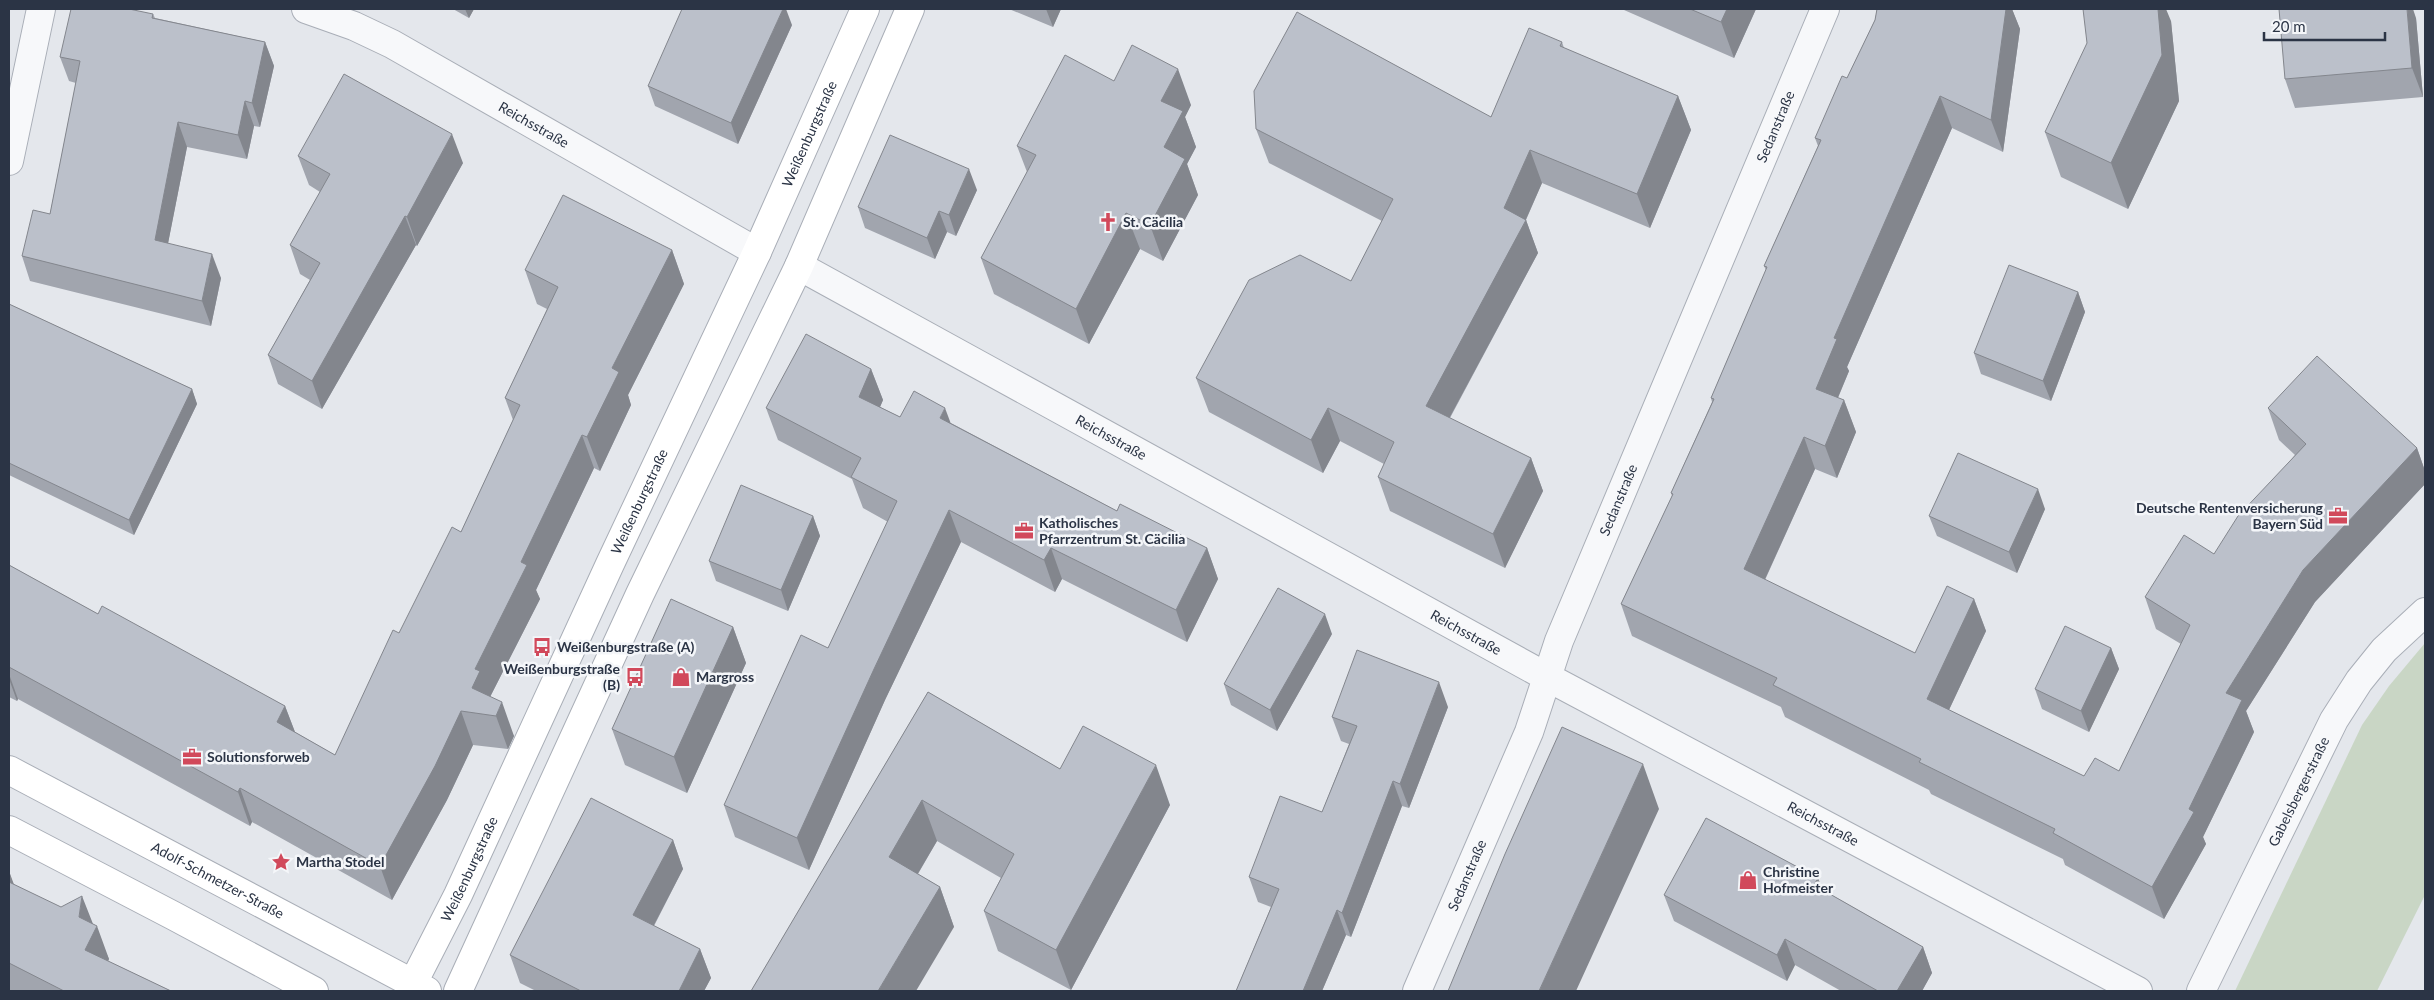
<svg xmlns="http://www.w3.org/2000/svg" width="2434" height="1000" font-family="Lato,sans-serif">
<rect width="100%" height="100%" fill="#e4e7ec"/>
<!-- green -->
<path fill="#c9d6c5" d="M2425 643V895L2377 991H2235L2362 725 2389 686Z"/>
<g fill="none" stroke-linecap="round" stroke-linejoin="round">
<!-- minor casing -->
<g stroke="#a9aeb7" stroke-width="30">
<g id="minor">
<path id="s1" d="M306 9 354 26 392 44 757 252"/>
<path d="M9 161 41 9"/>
<path id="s2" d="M799 266 1547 677 2138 991"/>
<path id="s3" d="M1417 991 1529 732 1559 641 1825 9"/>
<path id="s4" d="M2201 991 2334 720 2359 681 2384 650 2425 612"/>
</g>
</g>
<!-- secondary casing -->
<g stroke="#a9aeb7" stroke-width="30">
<g id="secondary">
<path id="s5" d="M9 770 427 991"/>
<path d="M9 830 174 916 314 991"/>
<path id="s6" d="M409 991 458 895 610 564 757 252 865 9"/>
<path d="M458 991 640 594 799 266 910 9"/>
</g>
</g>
<!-- minor -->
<use href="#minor" stroke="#f7f8fa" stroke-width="28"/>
<!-- secondary -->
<use href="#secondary" stroke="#fff" stroke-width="28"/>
</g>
<!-- wall -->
<path fill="#a1a5ae" d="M453 9H474L469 18Z
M1009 9H1061L1053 27Z
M1623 9H1756L1734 58 1624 10Z
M1877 9H2012L2020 29 2003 152 1952 128 1847 367 1849 371 1838 398 1844 400 1856 432 1837 478 1815 469 1765 580 1915 653 1974 599 1986 631 1949 710 2084 776 2119 771 2181 644 2156 629 2145 597 2214 554 2295 455 2279 440 2268 408 2417 448 2425 471V484L2315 602 2246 711 2254 732 2203 837 2206 844 2164 919 2065 865 2063 859 1931 794 1929 790 1785 717 1781 707 1632 636 1621 604 1672 496 1671 493 1712 402 1711 398 1766 270 1764 266 1818 146 1815 138 1847 78 1875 20Z
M153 14 155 18 265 42 274 66 260 127 254 126 247 159 187 147 168 243 221 278 211 326 30 281 22 256 50 214 76 83 69 81 60 57Z
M2416 18 2423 97 2295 108 2285 79Z
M2171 21 2179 101 2128 209 2061 177 2045 132Z
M792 25 738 144 655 106 648 86Z
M1562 42 1564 48 1678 96 1691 130 1650 228 1542 183 1526 220 1538 253 1450 418 1531 458 1543 491 1505 568 1390 511 1378 477 1384 464 1340 441 1323 473 1209 412 1196 378 1351 281 1382 221 1269 163 1256 129 1491 117Z
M1114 81 1191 105 1185 117 1196 147 1187 164 1198 195 1163 261 1140 249 1089 344 994 294 981 258 1027 172 1017 146Z
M298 156 463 163 417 246 416 245 322 409 278 384 268 355 310 280 300 274 290 245 320 192 309 185Z
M977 190 956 236 947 232 935 259 865 228 858 207Z
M672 250 684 284 628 395 631 405 600 471 594 468 536 590 540 599 490 697 514 736 508 749 473 745 447 800 392 900 252 822 250 826 18 699 17 701 9 697V565L98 614 285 706 295 732 335 755 399 633 461 532 513 420 505 398 547 309 537 304 525 270Z
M2078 292 2085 312 2051 401 1981 374 1974 353Z
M9 304 192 389 197 404 134 535 9 475Z
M871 369 883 400 880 407 900 417 951 423 1117 511 1207 548 1218 579 1187 642 1062 579 1055 592 961 542 885 700 809 870 735 837 724 805 828 648 888 522 863 508 852 479 778 440 766 408Z
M2045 509 2017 573 1937 536 1929 516Z
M813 516 820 536 788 611 716 581 709 561Z
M733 627 746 663 687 793 625 765 612 729Z
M1332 634 1277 731 1231 705 1224 684Z
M2111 648 2119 669 2089 732 2042 709 2035 689Z
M928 692 1060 769 1170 805 1071 990 998 951 984 911 1001 878 937 841 918 874 940 887 954 927 751 991Z
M1448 707 1409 808 1402 806 1351 937 1346 935 1322 991H1236L1271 907 1258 902 1249 877 1322 812 1349 744 1341 741 1332 717Z
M673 840 683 869 654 926 700 949 711 978 704 991H536L520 983 510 955Z
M9 871 13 884 92 923 109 959 108 961 171 991H10L9 990Z
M1823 890 1923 947 1932 973 1922 991H1841L1795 965 1787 981 1674 921 1664 895Z"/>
<!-- shaded-wall -->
<path fill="#83868d" d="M465 9H474L469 18Z
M783 9H786L792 25 738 144 731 123Z
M1046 9H1061L1053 27Z
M1727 9H1756L1734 58 1721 22Z
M2006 9H2012L2020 29 2003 152 1991 120Z
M2158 9H2166L2171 21 2179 101 2128 209 2111 163Z
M2407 9H2413L2416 18 2423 97 2412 68Z
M265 42 274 66 260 127 252 103Z
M1178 69 1191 105 1185 117 1196 147 1187 164 1198 195 1163 261 1150 225 1164 147 1161 101Z
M1678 96 1691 130 1650 228 1637 194Z
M1940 96 1952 128 1847 367 1849 371 1828 421 1816 389 1834 338Z
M245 101 254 126 247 159 238 135Z
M178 122 187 147 164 264 155 240Z
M452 134 463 163 417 246 407 217Z
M1530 150 1542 183 1523 226 1526 220 1538 253 1438 439 1426 406 1504 208Z
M969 169 977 190 956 236 949 215Z
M939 211 947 232 935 259 927 238Z
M1126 213 1140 249 1089 344 1076 309Z
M405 216 416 245 322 409 312 381Z
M672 250 684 284 628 395 631 405 600 471 587 437 612 368Z
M212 254 221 278 211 326 202 301Z
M2078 292 2085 312 2051 401 2043 381Z
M871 369 883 400 871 428 859 397Z
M192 389 197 404 134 535 129 520Z
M1844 400 1856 432 1837 478 1825 446Z
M945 408 957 440 940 418Z
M1328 408 1340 441 1323 473 1311 440Z
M582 435 594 468 536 590 540 599 490 697 472 688 475 669 521 562Z
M1804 437 1815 469 1755 601 1744 569Z
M2417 448 2425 471V484L2315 602 2246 711 2254 732 2203 837 2206 844 2164 919 2152 887 2189 809 2226 693 2303 570Z
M1531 458 1543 491 1505 568 1493 534Z
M2038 489 2045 509 2017 573 2009 552Z
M949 510 961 542 885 700 809 870 797 838 874 669Z
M813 516 820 536 788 611 781 590Z
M1051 548 1062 579 1055 592 1044 560Z
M1207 548 1218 579 1187 642 1176 610Z
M1974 599 1986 631 1939 731 1927 699Z
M1325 614 1332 634 1277 731 1270 710Z
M733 627 746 663 687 793 674 757Z
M2111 648 2119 669 2089 732 2081 711Z
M9 674 18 699 17 701 9 679Z
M1439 682 1448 707 1409 808 1400 784Z
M502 702 514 736 508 749 496 716Z
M285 706 298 740 277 722Z
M461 711 473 745 447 800 392 900 380 866Z
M1643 764 1659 809 1576 991H1539Z
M1156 765 1170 805 1071 990 1056 950Z
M1393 781 1402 806 1351 937 1342 913Z
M240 788 252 822 250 826 238 792Z
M922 800 937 841 904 897 889 857Z
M673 840 683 869 644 944 633 915Z
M9 871 16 890 9 887Z
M1818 878 1828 904 1814 885Z
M940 887 954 927 916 991H878Z
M82 896 95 929 97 926 109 959 97 983 85 950 79 917Z
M1337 910 1346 935 1322 991H1303Z
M1785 939 1795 965 1787 981 1777 955Z
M1923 947 1932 973 1922 991H1897Z
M700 949 711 978 704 991H679Z"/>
<!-- building -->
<path fill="#bbc0ca" stroke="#83868d" d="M71 9H129L153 14 152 18 265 42 252 103 245 101 238 135 178 122 155 240 212 254 202 301 22 256 33 210 50 214 80 61 60 57Z
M682 9H783L731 123 648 86Z
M1690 9H1727L1721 22Z
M1877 9H2006L1991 120 1940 96 1834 338 1837 339 1816 389 1844 400 1825 446 1804 437 1744 569 1915 653 1947 586 1974 599 1927 699 2084 776 2095 758 2119 771 2190 625 2145 597 2184 535 2214 554 2238 516 2306 444 2268 408 2317 356 2417 448 2303 570 2226 693 2242 700 2189 809 2194 812 2152 887 2053 833 2055 829 1919 762 1921 759 1773 685 1777 678 1621 604 1673 494 1671 493 1714 399 1711 398 1767 267 1764 266 1821 140 1815 138 1842 76 1847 78 1875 20Z
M2083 9H2158L2162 55 2111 163 2045 132 2087 43Z
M2279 9H2407L2412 68 2285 79Z
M1297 12 1491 117 1529 28 1562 42 1560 46 1678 96 1637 194 1530 150 1504 208 1526 220 1426 406 1531 458 1493 534 1378 477 1394 442 1328 408 1311 440 1196 378 1249 280 1300 255 1351 281 1393 199 1256 129 1254 91Z
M1132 45 1178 69 1161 101 1183 111 1164 147 1185 159 1150 225 1126 213 1076 309 981 258 1036 155 1017 146 1065 55 1114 81Z
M344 74 452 134 407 217 405 216 312 381 268 355 320 263 290 245 330 174 298 156Z
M890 135 969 169 949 215 939 211 927 238 858 207Z
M563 195 672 250 612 368 619 372 587 437 582 435 521 562 527 565 475 669 480 671 472 688 502 702 496 716 461 711 435 766 380 866 240 788 238 792 9 667V565L98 614 102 606 285 706 277 722 335 755 393 630 399 633 452 527 461 532 520 405 505 398 558 287 525 270Z
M2009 265 2078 292 2043 381 1974 353Z
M9 304 192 389 129 520 9 463Z
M806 334 871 369 859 397 900 417 914 391 945 408 940 418 1117 511 1120 504 1207 548 1176 610 1051 548 1044 560 949 510 874 669 797 838 724 805 801 635 828 648 897 501 851 477 861 458 766 408Z
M1958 453 2038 489 2009 552 1929 516Z
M741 485 813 516 781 590 709 561Z
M1278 588 1325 614 1270 710 1224 684Z
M671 599 733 627 674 757 612 729Z
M2065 626 2111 648 2081 711 2035 689Z
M1357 650 1439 682 1400 784 1393 781 1342 913 1337 910 1303 991H1236L1279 889 1249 877 1280 796 1322 812 1357 726 1332 717Z
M928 692 1060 769 1083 726 1156 765 1056 950 984 911 1014 854 922 800 889 857 940 887 878 991H751Z
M1562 727 1643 764 1539 991H1448L1505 854Z
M591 798 673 840 633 915 700 949 679 991H581L510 955Z
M1706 818 1818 878 1814 885 1923 947 1897 991H1878L1785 939 1777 955 1664 895Z
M9 882 61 907 82 896 79 917 97 926 85 950 171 991H64L9 963Z"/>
<!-- icons -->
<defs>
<g id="church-bare" transform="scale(1.5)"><path d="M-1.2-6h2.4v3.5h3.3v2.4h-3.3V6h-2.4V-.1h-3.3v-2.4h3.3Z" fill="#d1495b" stroke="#f4f6f9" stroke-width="2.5" paint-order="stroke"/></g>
<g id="office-bare" transform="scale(1.5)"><path d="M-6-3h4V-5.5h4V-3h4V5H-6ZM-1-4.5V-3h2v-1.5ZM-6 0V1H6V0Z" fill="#d1495b" stroke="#f4f6f9" stroke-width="2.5" paint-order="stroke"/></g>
<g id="bus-bare" transform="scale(1.5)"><path d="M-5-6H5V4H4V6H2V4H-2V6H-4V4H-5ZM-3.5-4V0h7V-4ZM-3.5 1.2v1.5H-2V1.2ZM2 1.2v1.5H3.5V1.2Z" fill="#d1495b" stroke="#f4f6f9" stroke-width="2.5" paint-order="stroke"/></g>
<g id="shop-bare" transform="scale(1.5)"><path d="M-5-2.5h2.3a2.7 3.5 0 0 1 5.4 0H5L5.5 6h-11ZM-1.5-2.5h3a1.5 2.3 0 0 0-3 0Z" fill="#d1495b" stroke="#f4f6f9" stroke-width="2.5" paint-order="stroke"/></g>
<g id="sight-bare" transform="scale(1.5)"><path d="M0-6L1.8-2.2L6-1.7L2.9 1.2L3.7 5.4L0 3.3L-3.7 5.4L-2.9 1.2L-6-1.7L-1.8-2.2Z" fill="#d1495b" stroke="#f4f6f9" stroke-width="2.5" paint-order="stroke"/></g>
</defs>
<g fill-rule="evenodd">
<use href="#church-bare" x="1108" y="222"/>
<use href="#office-bare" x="2338" y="516"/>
<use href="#office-bare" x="1024" y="531"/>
<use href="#bus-bare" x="542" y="647"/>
<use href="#bus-bare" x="635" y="677"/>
<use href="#shop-bare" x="681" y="677"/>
<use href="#office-bare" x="192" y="757"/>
<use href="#sight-bare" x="281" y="862"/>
<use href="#shop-bare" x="1748" y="880"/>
</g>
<g text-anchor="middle" stroke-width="5" stroke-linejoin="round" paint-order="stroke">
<!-- street labels -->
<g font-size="14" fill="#2b3445" stroke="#f4f6f9">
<text dy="5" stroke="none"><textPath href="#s1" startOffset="256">Reichsstraße</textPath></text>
<text dy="5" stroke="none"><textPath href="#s3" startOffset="936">Sedanstraße</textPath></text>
<text dy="5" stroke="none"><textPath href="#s6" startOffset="946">Weißenburgstraße</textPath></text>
<text dy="5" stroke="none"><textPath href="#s2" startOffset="356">Reichsstraße</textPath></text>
<text dy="5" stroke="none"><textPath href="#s3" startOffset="531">Sedanstraße</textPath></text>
<text dy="5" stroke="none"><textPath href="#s6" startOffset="541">Weißenburgstraße</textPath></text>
<text dy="5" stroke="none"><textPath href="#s2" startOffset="761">Reichsstraße</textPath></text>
<text dy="5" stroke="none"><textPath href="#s4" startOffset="222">Gabelsbergerstraße</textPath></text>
<text dy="5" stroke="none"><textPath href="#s2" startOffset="1166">Reichsstraße</textPath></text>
<text dy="5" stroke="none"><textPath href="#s6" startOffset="136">Weißenburgstraße</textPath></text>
<text dy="5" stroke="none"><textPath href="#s3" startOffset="126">Sedanstraße</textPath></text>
<text dy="5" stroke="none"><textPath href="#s5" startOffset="236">Adolf-Schmetzer-Straße</textPath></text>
</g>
<!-- poi labels -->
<g font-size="14" font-weight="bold" fill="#2b3445" stroke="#f4f6f9" text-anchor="start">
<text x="1123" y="227">St. Cäcilia</text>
<text x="2323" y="513" text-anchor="end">Deutsche Rentenversicherung<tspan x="2323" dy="16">Bayern Süd</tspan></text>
<text x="1039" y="528">Katholisches<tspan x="1039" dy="16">Pfarrzentrum St. Cäcilia</tspan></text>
<text x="557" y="652">Weißenburgstraße (A)</text>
<text x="620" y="674" text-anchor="end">Weißenburgstraße<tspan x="620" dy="16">(B)</tspan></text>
<text x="696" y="682">Margross</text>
<text x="207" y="762">Solutionsforweb</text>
<text x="296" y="867">Martha Stodel</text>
<text x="1763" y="877">Christine<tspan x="1763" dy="16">Hofmeister</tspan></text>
</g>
</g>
<!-- border -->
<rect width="2434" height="1000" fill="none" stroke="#2b3445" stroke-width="20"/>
<!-- scale -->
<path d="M2264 32v8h121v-8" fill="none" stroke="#2b3445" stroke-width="2.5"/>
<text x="2272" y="32" font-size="15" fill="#2b3445" stroke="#f4f6f9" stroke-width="4" paint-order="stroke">20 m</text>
</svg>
